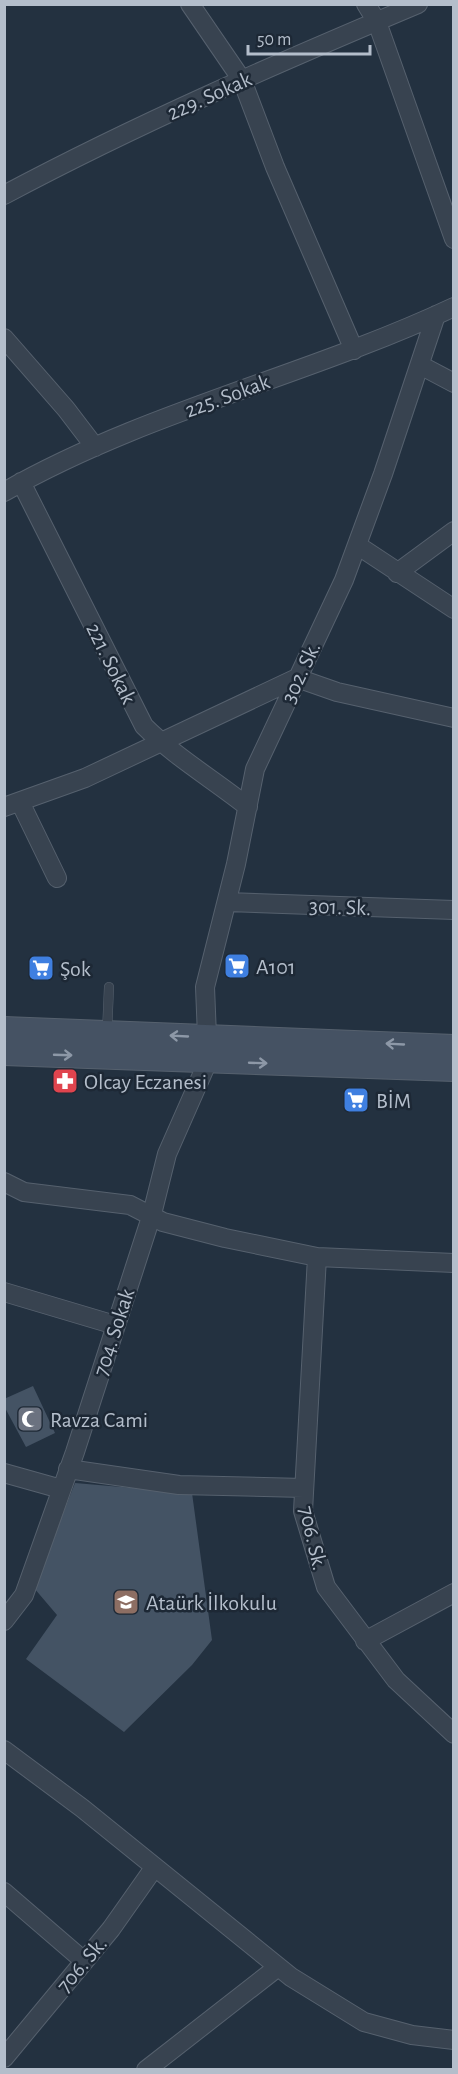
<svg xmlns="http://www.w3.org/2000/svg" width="458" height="2074" font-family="'Alegreya Sans',sans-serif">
<rect width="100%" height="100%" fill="#233140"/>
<!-- building -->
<path fill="#445364" d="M33 1386 55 1433 26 1447 4 1406V1399Z
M75 1483 192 1493 212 1640 192 1665 124 1732 26 1659 57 1615 34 1588Z"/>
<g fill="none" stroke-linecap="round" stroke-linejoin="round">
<!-- service casing -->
<g stroke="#56616e" stroke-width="10">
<path id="service" d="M107 1033 109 987"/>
</g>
<!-- minor casing -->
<g stroke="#56616e" stroke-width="20">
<path id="minor" d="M190 4 242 80 275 167 354 350
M366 4 377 22 454 239
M4 195C139 123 278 63 418 4
M4 338 66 409 95 447
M420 365 454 383
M21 482 144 726C174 756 214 780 248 807
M4 492C146 411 307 376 454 307
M357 545 454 609
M397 573 454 531
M4 807 85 778 297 678 337 692 454 718
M23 808 57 878
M227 902 454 910
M4 1182 24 1192 130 1205 163 1222 225 1238 317 1257 454 1263
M317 1257 303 1511 326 1587 396 1680 454 1734
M4 1292 115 1325
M68 1469 179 1485 304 1488
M4 1473 61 1489
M4 1621 24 1595 75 1452 152 1214 167 1154 208 1061 205 987 236 864 255 769 344 580 383 474 436 315
M365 1641 454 1593
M4 1750 82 1808 291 1977 364 2022 412 2035 454 2040
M4 1892 84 1961
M4 2058 111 1929 154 1868
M146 2070 278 1967"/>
</g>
<!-- secondary casing -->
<g stroke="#56616e" stroke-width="26">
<path id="secondary" d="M4 1029 454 1047
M4 1053 454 1069"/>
</g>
<!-- service -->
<use href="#service" stroke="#384350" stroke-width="9"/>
<!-- minor -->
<use href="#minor" stroke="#384350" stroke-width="18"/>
<!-- secondary -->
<use href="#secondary" stroke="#455263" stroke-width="24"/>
</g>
<!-- one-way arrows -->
<defs><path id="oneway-shaft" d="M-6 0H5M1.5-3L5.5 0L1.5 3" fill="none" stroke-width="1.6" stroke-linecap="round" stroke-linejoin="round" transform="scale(1.5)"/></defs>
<g stroke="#8d98a7">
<use href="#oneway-shaft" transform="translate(179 1036) rotate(-177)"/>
<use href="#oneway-shaft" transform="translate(395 1044) rotate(-177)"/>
<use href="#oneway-shaft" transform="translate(63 1055) rotate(2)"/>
<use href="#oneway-shaft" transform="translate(258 1063) rotate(2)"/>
</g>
<!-- icons -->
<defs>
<g id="supermarket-square" transform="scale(1.35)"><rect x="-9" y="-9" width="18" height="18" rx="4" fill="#3f7fe0" stroke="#1d2835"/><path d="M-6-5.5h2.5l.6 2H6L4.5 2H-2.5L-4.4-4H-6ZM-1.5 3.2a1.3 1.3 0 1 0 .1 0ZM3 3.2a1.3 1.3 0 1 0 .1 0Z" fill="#fff"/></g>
<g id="pharmacy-square" transform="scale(1.35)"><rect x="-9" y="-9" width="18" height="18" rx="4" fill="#e0444e" stroke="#1d2835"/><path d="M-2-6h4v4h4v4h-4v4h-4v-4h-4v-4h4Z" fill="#fff"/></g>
<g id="mosque-square" transform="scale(1.35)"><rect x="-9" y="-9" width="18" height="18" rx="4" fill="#6b7280" stroke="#1d2835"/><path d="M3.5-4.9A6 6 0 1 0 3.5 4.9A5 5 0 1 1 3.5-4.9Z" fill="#fff"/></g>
<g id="school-square" transform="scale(1.35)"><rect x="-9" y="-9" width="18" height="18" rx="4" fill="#8d6e63" stroke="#1d2835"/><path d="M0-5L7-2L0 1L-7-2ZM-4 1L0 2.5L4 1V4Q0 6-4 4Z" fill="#fff"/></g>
</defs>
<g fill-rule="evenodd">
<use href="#supermarket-square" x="237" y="966"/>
<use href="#supermarket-square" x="41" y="968"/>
<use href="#pharmacy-square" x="65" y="1081"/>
<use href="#supermarket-square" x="356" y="1100"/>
<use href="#mosque-square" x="30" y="1419"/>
<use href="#school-square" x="126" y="1602"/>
</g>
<g text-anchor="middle" stroke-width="5" stroke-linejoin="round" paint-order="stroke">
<!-- street labels -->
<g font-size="22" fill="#b4becb" stroke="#1d2835">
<text transform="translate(209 95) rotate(-24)" y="8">229. Sokak</text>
<text transform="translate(227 395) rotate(-20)" y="8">225. Sokak</text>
<text transform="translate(112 663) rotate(64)" y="8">221. Sokak</text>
<text transform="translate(300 672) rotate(-65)" y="8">302. Sk.</text>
<text transform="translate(340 906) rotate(2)" y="8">301. Sk.</text>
<text transform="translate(113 1332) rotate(-72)" y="8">704. Sokak</text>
<text transform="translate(314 1538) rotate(77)" y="8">706. Sk.</text>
<text transform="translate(81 1964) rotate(-50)" y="8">706. Sk.</text>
</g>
<!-- poi labels -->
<g font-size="22" fill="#b4becb" stroke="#1d2835" text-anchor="start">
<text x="256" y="974">A101</text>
<text x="60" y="976">Şok</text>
<text x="84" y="1089">Olcay Eczanesi</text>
<text x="376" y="1108">BİM</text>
<text x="50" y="1427">Ravza Cami</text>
<text x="146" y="1610">Ataürk İlkokulu</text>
</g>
</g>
<!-- border -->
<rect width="458" height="2074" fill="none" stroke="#b4becb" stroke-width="12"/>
<!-- scale -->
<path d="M248 45v9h122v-9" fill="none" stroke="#b4becb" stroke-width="3"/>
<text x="257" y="45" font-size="18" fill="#b4becb" stroke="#1d2835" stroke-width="4.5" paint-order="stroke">50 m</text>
</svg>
